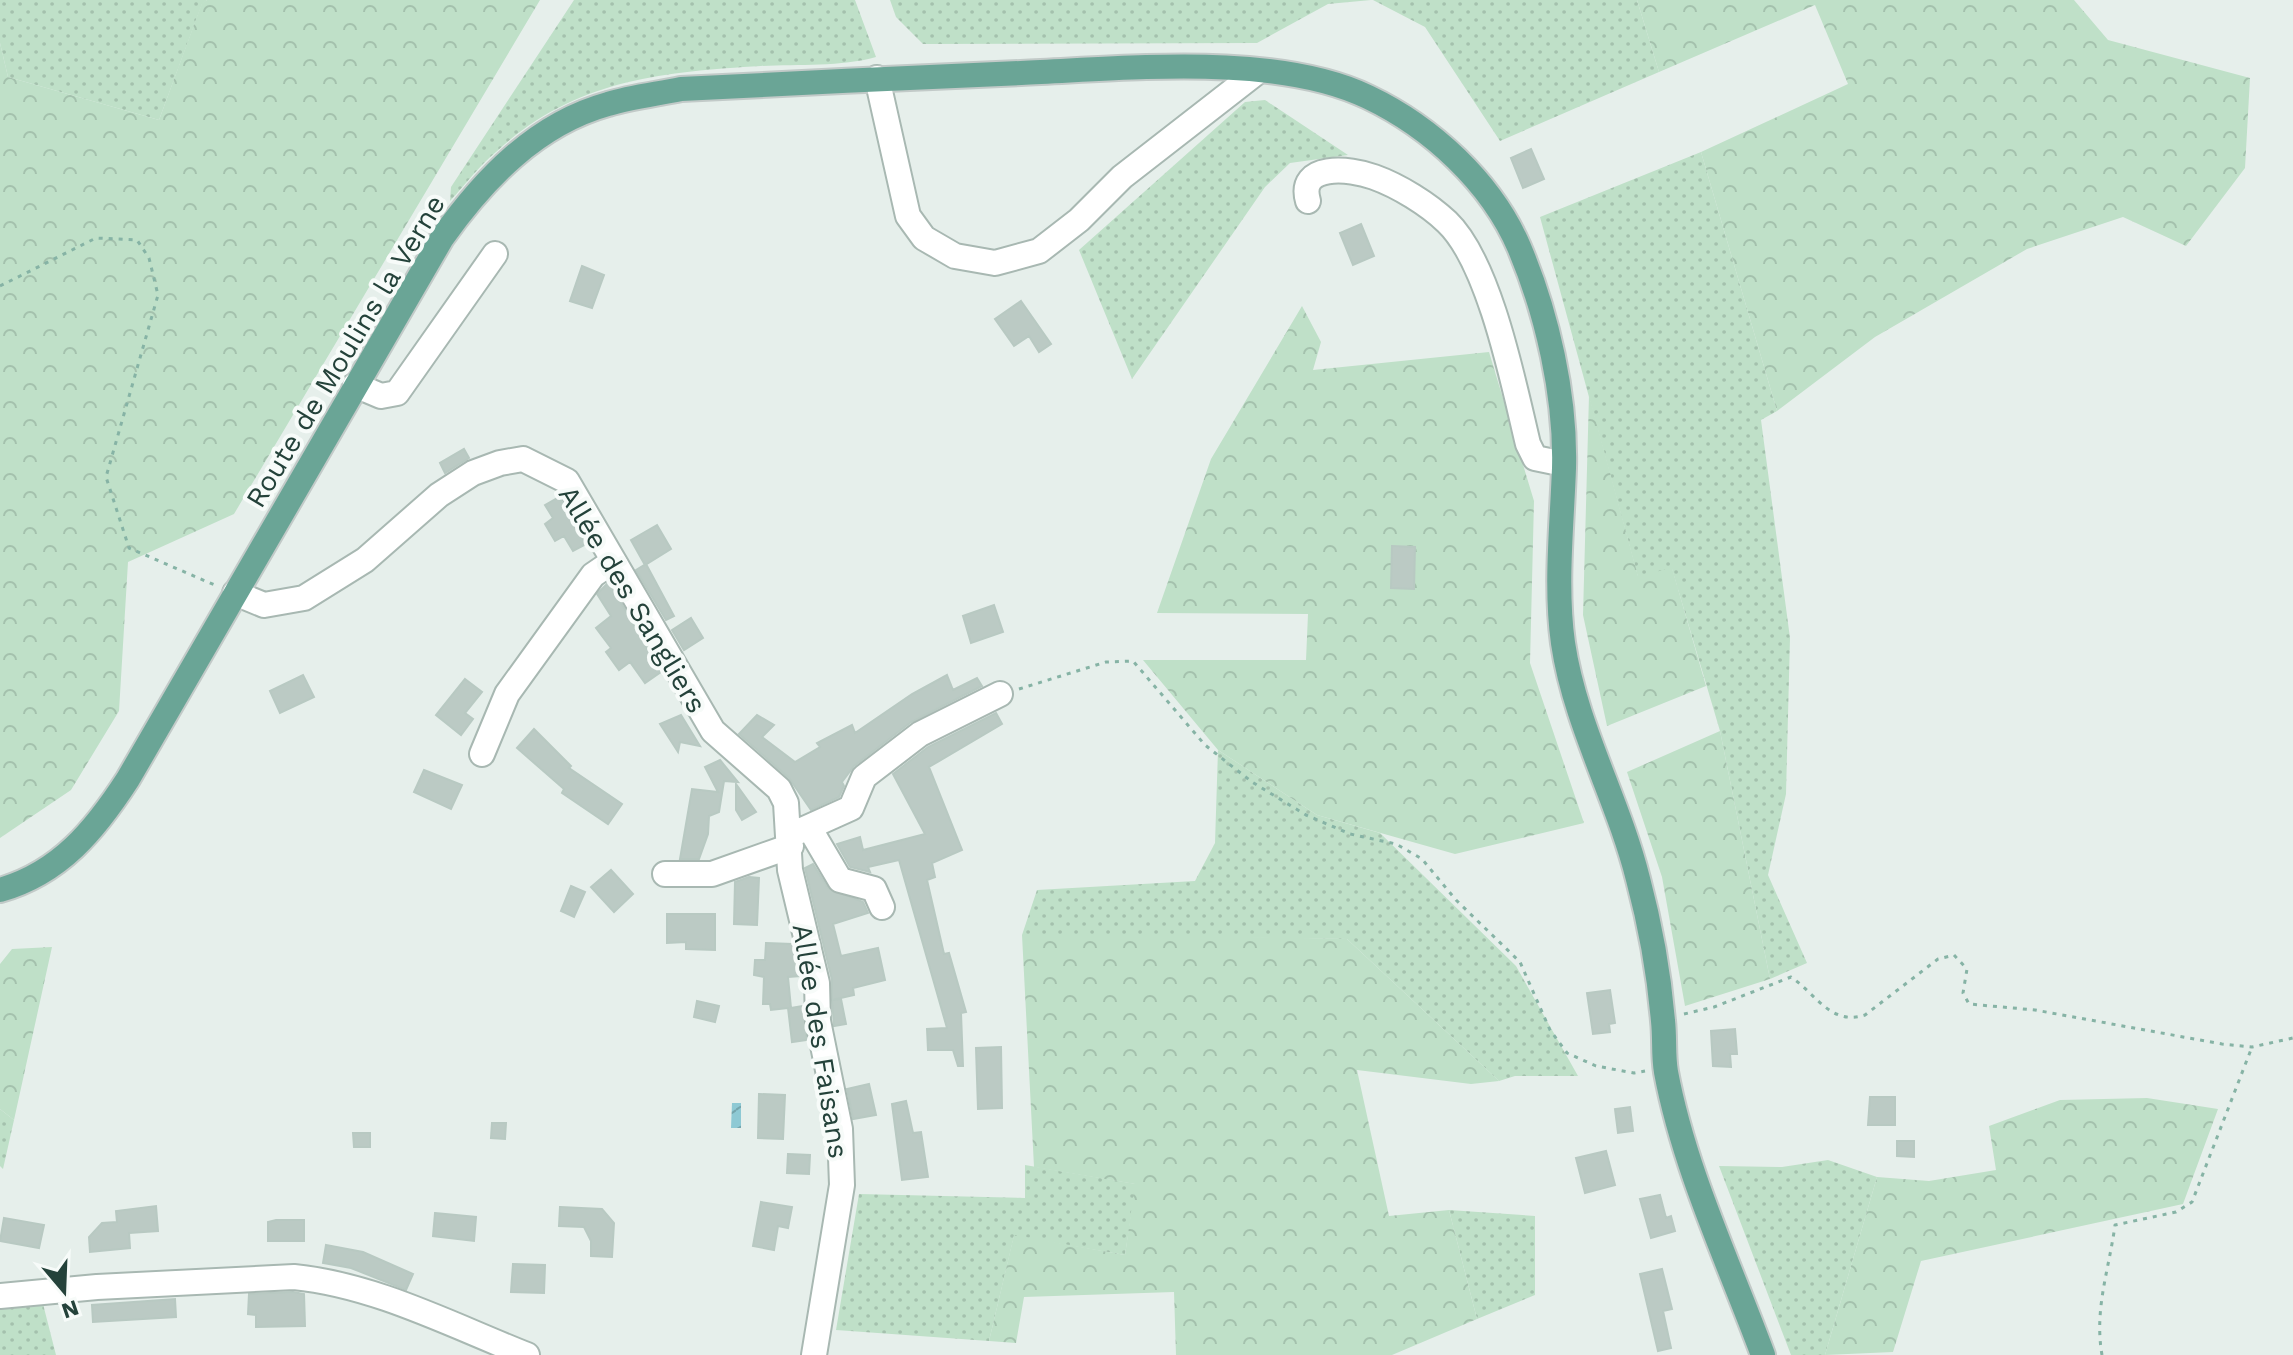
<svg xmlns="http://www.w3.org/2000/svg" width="2293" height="1355" font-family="'Work Sans',sans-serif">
<defs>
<pattern id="grass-dots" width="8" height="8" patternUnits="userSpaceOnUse" patternTransform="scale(2)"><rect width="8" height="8" fill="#bfe0c8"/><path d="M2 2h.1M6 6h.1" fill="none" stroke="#a4c1ad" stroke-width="1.8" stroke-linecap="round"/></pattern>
<pattern id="forest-crowns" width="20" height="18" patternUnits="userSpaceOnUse" patternTransform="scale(2)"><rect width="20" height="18" fill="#bfe0c8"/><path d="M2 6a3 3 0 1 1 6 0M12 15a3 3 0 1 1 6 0" fill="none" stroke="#a4c1ad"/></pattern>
<pattern id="water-waves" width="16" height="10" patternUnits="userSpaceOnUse" patternTransform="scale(2)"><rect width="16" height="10" fill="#8ec9d4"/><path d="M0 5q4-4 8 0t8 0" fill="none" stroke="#74a5ad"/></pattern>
</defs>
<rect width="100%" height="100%" fill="#e6efeb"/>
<!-- grass -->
<path fill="url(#grass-dots)" d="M0 0H207L202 4 159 120 8 77 0 43Z
M574 0H855L876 57C841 67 798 64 761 66 660 72 574 80 496 152 479 166 465 185 450 201L451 187Z
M890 0H1371L1328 4 1257 43 923 44 896 17Z
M1373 0H1637L1659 72 1500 141 1425 27Z
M1265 100 1348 155 1290 163 1265 187 1132 379 1079 250 1245 102Z
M1701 152 1777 411 1761 420 1790 638 1786 794 1768 875 1807 963 1770 979 1720 731 1672 569 1638 577 1540 217Z
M1218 750 1317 815 1380 833 1516 966 1578 1076H1515L1499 1081 1347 939 1022 935 1037 890 1195 881 1215 843Z
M0 1109 14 1120 3 1169 0 1166Z
M1828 1160 1877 1177 1825 1355H1791L1719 1166 1782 1167Z
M1025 1165 1136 1184 1125 1255 1014 1236 989 1341 836 1330 859 1194 1025 1198Z
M1449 1210 1535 1216V1295L1477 1319Z
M43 1304 56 1355H0V1309Z"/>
<!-- forest -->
<path fill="url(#forest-crowns)" d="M207 0H540L234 514 128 562 119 711 71 790 0 838V43L8 77 159 120 202 3Z
M1637 0H2074L2108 40 2250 78 2245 168 2186 246 2123 217 2027 249 1875 337 1777 411 1701 152 1848 84 1815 5 1659 72Z
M1302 306 1321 342 1313 370 1489 352 1534 501 1530 663 1584 823 1455 854 1317 815 1218 750 1143 660H1306L1308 614 1157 613 1211 459Z
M1589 395 1638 576 1672 568 1706 686 1607 726 1583 615Z
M1720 731 1770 979 1685 1006 1662 877 1627 772Z
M1116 934 1347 939 1499 1081 1471 1084 1357 1070 1389 1216 1449 1210 1477 1319 1392 1355H1176L1174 1292 1024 1297 1016 1343 989 1341 1014 1235 1125 1255 1135 1184 1034 1167 1022 935Z
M52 947 14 1120 0 1109V964L12 949Z
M2147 1098 2218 1109 2183 1204 1921 1261 1893 1352 1825 1355 1877 1177 1929 1181 1996 1170 1989 1126 2060 1100Z"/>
<!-- water -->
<path fill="url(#water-waves)" d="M732 1103H741V1128H731Z"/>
<!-- building -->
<path fill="#bbcac4" stroke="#b8c9c2" stroke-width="2" d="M1531 149 1544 179 1523 188 1511 158Z
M1361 224 1374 256 1353 265 1340 233Z
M582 266 604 275 592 308 570 301Z
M1021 301 1051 344 1039 352 1029 336 1014 346 995 319Z
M464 449 469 458 445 473 440 463Z
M559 497 586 544 573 551 564 536 555 541 545 524 553 518 545 505Z
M657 525 671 549 645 565 631 540Z
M1392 546 1415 547 1414 589 1391 588Z
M646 564 674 616 666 620 636 570Z
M609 582 661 672 645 683 630 662 619 670 606 652 611 648 596 628 611 616 597 594Z
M994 605 1003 632 971 643 963 616Z
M691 618 703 638 684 650 672 630Z
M303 675 314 697 280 713 270 691Z
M947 675 953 690 977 678 982 686 911 722 854 766 842 782 844 786 839 797 811 810 789 778 739 734 757 715 774 725 762 737 795 762 820 747 817 743 852 725 855 733 912 694Z
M465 679 482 692 465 713 473 719 461 735 436 715Z
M996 713 1002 724 929 767 962 850 932 863 935 877 927 880 944 954 949 953 966 1012 961 1013 963 1066H958L953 1050H928L927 1029 947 1028 899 860 868 867 870 872 850 867 837 844 860 837 863 850 925 834 893 774 928 747Z
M681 715 700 746 680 742 678 752 660 724Z
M534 729 571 766 569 768 622 804 608 824 562 793 564 789 517 748Z
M720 760 738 782 724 781 719 812 709 816 708 834 699 859H680L692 789 718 792 705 767Z
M424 770 462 785 451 809 414 792Z
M736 784 756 812 742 820 736 810Z
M813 864 828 888 863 902 868 913 833 924 841 956 878 948 885 980 853 988 854 995 832 1000V980L805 868Z
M611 870 633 894 614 912 591 887Z
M749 877 759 878 757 925 734 924 735 882Z
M571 886 585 892 574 917 561 911Z
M667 914H715V950L686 949V942L667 943Z
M766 943 792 944 800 976 788 977 791 1008 803 1006 807 1040 792 1042 788 1008 771 1010 770 1004H763L764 977 754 975 755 960H765Z
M1610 990 1615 1023 1609 1024 1610 1032 1593 1034 1587 993Z
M841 999 846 1024 834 1026 832 1000Z
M697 1001 719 1006 715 1022 694 1017Z
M1735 1029 1737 1054H1730L1731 1067 1713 1066 1711 1031Z
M1001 1047 1002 1108 978 1109 976 1048Z
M869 1084 876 1115 853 1119 847 1089Z
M759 1094 785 1095 783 1139 758 1138Z
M1870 1097H1895V1125H1868Z
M906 1101 913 1133 921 1132 928 1177 902 1180 892 1104Z
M1630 1107 1633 1131 1618 1133 1615 1109Z
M492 1123H506L505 1139 491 1138Z
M353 1133H370V1147H354Z
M1897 1141H1914V1157L1897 1156Z
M1606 1151 1615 1185 1585 1193 1576 1158Z
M788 1154 810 1155 809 1174 787 1173Z
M1660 1195 1666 1218 1671 1216 1675 1231 1651 1238 1640 1199Z
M761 1202 792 1207 788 1228 778 1226 774 1250 753 1246Z
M156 1206 158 1231 129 1233 130 1248 90 1252 89 1237 102 1223 117 1222 116 1211Z
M560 1207 602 1209 614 1223 612 1257 591 1256V1241L584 1227 559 1226Z
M435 1213 476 1217 474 1241 433 1236Z
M4 1218 44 1225 39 1248 0 1241Z
M276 1220H304V1241H268V1222Z
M326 1245 363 1252 413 1274 406 1290 351 1268 323 1263Z
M513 1264 545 1265 544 1293 511 1292Z
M1662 1269 1672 1309 1663 1311 1671 1348 1658 1351 1640 1274Z
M293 1292 304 1294 305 1326 256 1327V1315L248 1314 249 1294Z
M175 1299 176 1317 93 1322 92 1305Z"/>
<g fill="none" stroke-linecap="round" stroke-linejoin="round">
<!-- minor casing -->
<g stroke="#a8b8b2" stroke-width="28">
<path id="minor" d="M877 78 908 216 924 238 955 256 995 263 1039 251 1079 220 1122 177 1257 72
M1308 201C1297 163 1350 168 1374 177 1399 186 1428 204 1447 222 1490 263 1514 386 1528 444L1535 458 1564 464
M355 385 381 396 397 393 495 254
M235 593 264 605 304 598 365 560 439 495 473 473 500 463 523 459 567 481 713 731 779 789 786 803 790 870 817 983 818 1021 840 1129 842 1185 814 1355
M482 754 507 694 593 575 612 562
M810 829 840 880 874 889 882 907
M791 835 851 808 864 777 920 734 1000 694
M665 874H712L791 846
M0 1296 97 1287 294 1277C375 1285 451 1325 527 1355"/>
</g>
<!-- major casing -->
<g stroke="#c2cac8" stroke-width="28">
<path id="major" d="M0 890C60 873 95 830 128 779L442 238C484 179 536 124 608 104 631 97 657 94 681 89 794 83 908 78 1021 73 1123 69 1275 52 1368 97 1431 127 1491 182 1519 247 1547 313 1566 396 1564 468 1562 525 1555 586 1563 643 1575 725 1618 799 1638 879 1650 924 1659 974 1663 1021 1665 1038 1663 1055 1666 1072 1684 1169 1729 1263 1763 1355"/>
</g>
<!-- path -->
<path stroke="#86b3a5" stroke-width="3" stroke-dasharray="4 6" stroke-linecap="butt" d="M0 286 96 238 137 240 149 258 158 295 106 477 129 548 217 586
M1019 689 1106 662 1133 661 1205 745 1252 782 1306 815 1350 834 1396 844 1422 859 1456 900 1520 962 1550 1030 1567 1053 1596 1066 1634 1073 1645 1071
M1684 1014 1714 1007 1791 977C1817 995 1831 1026 1865 1015L1938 959 1954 955 1967 969 1963 993 1969 1004 2035 1010 2222 1044 2252 1047 2293 1038
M2102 1355C2094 1309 2109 1270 2115 1225L2176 1212 2192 1202 2252 1047"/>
<!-- minor -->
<use href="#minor" stroke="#fff" stroke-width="24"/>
<!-- major -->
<use href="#major" stroke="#6aa596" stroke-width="24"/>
</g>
<g text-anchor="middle" stroke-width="8" stroke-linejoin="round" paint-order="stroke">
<!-- street labels -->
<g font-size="28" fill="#24423a" stroke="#f7fbf9">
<text transform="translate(345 351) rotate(-59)" y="10">Route de Moulins la Verne</text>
<text transform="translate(633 599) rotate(59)" y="10">Allée des Sangliers</text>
<text transform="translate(821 1041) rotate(81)" y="10">Allée des Faisans</text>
</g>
</g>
<!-- north arrow -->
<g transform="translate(64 1291) rotate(161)" stroke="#f7fbf9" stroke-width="6" paint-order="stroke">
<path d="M0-6L14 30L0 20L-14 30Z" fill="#24423a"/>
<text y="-12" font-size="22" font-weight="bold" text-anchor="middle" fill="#24423a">N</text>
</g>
</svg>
